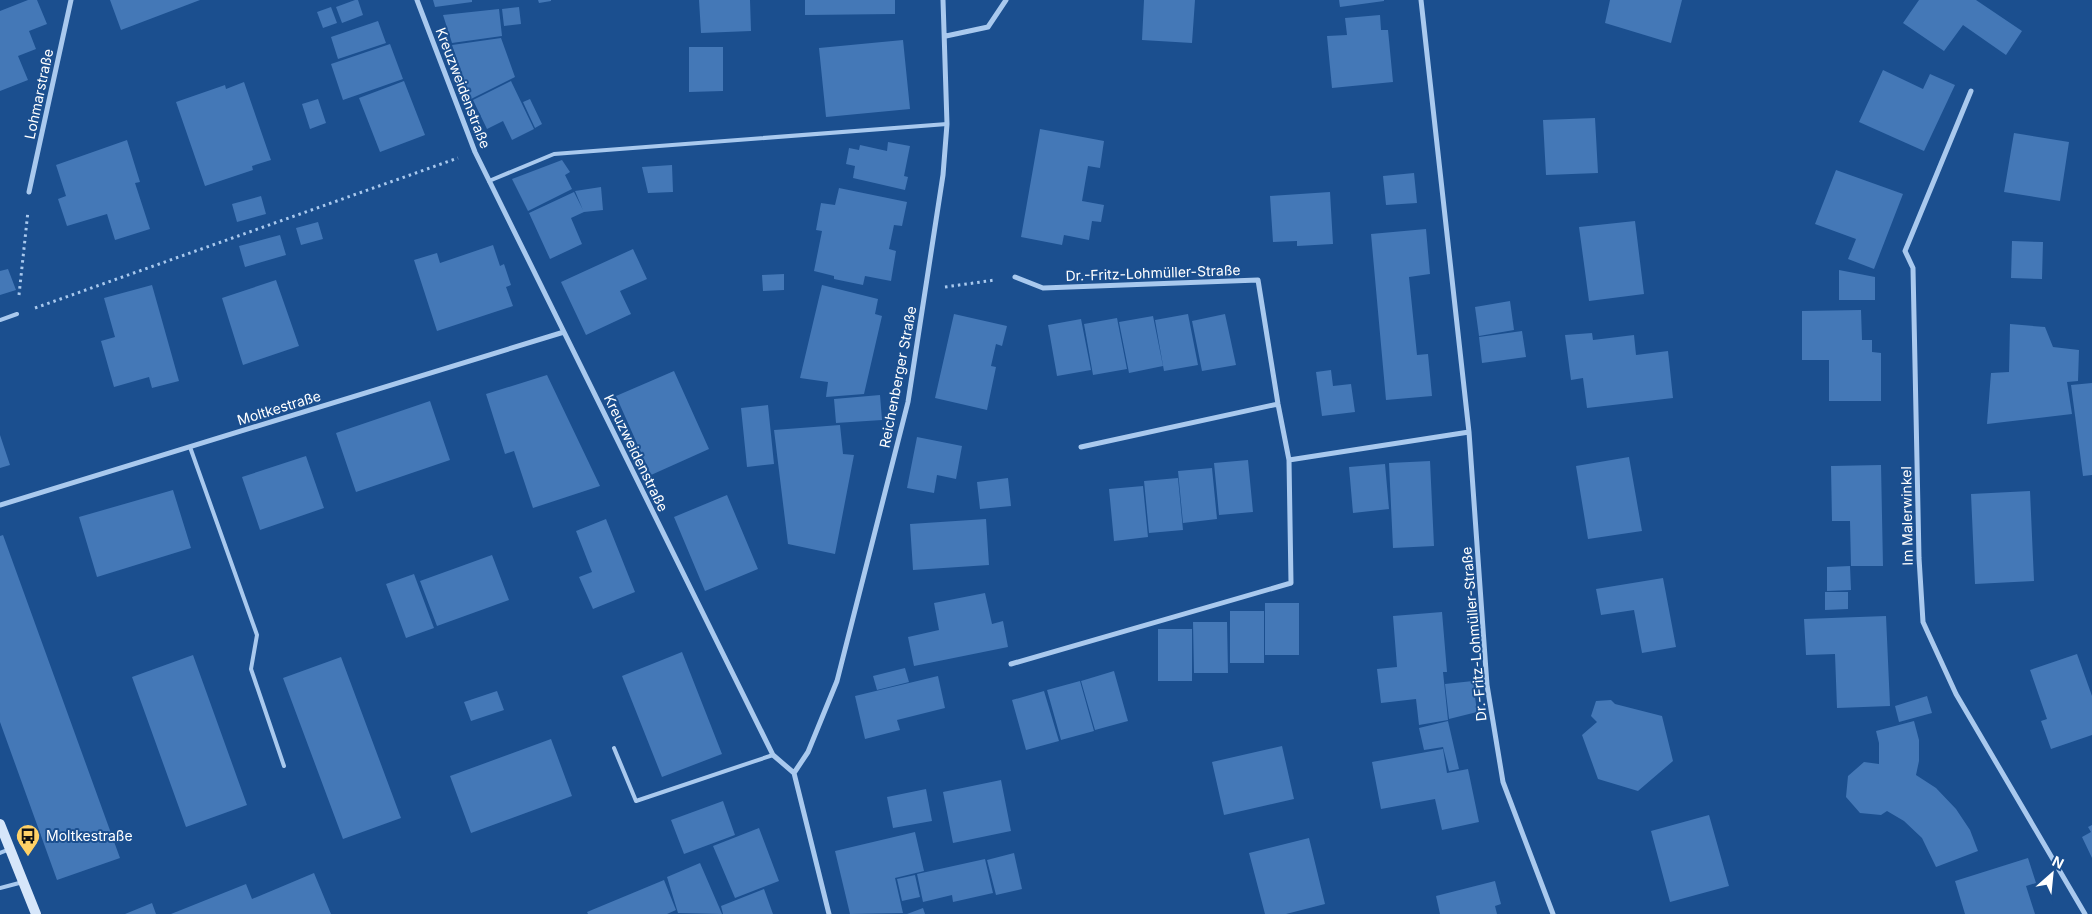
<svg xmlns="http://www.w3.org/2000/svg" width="2092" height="914" font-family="Inter,sans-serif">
<rect width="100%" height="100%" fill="#1b4f8f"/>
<!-- building -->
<path fill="#4478b7" d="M28 0H37L47 24 29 31 36 49 18 56 28 80 0 91V11Z
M110 0H200L121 30Z
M355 0H358L363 15 342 23 336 7Z
M433 0H472V2L435 7Z
M538 0H551V1L539 3Z
M699 0H750L751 31 701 33Z
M805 0H895V14L805 15Z
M1144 0H1195L1192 43 1142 40Z
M1339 0H1384V1L1340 7Z
M1610 0H1682L1671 43 1605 23Z
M1919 0H1976L2022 31 2006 55 1963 25 1944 51 1903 23Z
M331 7 337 23 323 28 317 12Z
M519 7 521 24 504 26 502 9Z
M499 9 502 36 452 43 443 15Z
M1380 15 1381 30H1388L1393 82 1332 88 1327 36 1347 35 1345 18Z
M378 21 386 43 338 59 331 37Z
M501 38 515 77 471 99 452 45Z
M903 40 910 109 826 117 819 48Z
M390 44 403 79 343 100 331 64Z
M689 47H723V91L689 92Z
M1883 70 1923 89 1930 74 1955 85 1924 151 1859 122Z
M404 81 425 135 380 152 359 98Z
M511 81 534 129 512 140 503 121 487 129 473 100Z
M244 82 271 160 252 166 253 170 205 186 176 102 225 85 226 89Z
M318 99 326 123 310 129 302 104Z
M530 99 542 124 535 128 523 102Z
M1595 118 1598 173 1546 175 1543 120Z
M1040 129 1104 141 1100 168 1088 166 1082 201 1104 205 1101 222 1092 221 1089 240 1064 235 1062 245 1021 237Z
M2014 133 2069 142 2060 201 2004 192Z
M127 140 140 182 135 183 150 229 115 240 107 214 67 226 58 199 66 196 56 165Z
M888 142 910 146 904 176 908 177 905 190 853 178 855 166 846 164 849 148 859 150 860 145 887 151Z
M562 160 570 172 565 175 572 189 528 211 512 179Z
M672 165 673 192 648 193 642 167Z
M1836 170 1903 194 1874 269 1848 259 1856 239 1815 224Z
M1414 173 1417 203 1386 205 1383 176Z
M601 187 603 210 584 212 571 218 582 244 550 259 529 213 574 192 583 210 575 191Z
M839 188 907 202 902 226 894 225 889 249 896 251 891 281 865 276 863 285 834 279V276L814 271 822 231 816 230 821 203 835 205Z
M1330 192 1333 244 1297 246V241L1273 242 1270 196Z
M261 196 266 214 237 222 232 204Z
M1635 221 1644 294 1589 301 1579 227Z
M318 222 323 239 301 245 296 228Z
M1426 229 1430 274 1409 277 1417 355 1428 354 1432 396 1386 400 1371 234Z
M280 235 286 255 245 267 239 246Z
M2012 241 2043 242 2042 279 2011 278Z
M493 245 500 266 504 264 511 285 506 287 513 306 437 331 414 260 437 253 440 263Z
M633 249 647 279 620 291 631 314 586 335 561 282Z
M8 269 16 290 0 295V271Z
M1839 270 1875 277V300H1839Z
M784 274V290L763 291 762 275Z
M276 280 299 346 243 365 222 298Z
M152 285 179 381 152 388 149 377 114 387 101 341 115 337 104 298Z
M822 285 878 299 875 314 882 316 864 394 826 397 828 382 800 378Z
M1510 301 1514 330 1479 336 1475 307Z
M1861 310 1862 340H1872V352L1881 353V401H1829V360H1802V311Z
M954 314 1007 326 1002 346 996 344 991 366 996 367 987 410 935 398Z
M1188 314 1198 365 1164 371 1155 320Z
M1225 314 1236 365 1202 371 1192 321Z
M1153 316 1163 366 1129 373 1119 322Z
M1117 318 1127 369 1093 375 1084 324Z
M1081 319 1091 370 1057 376 1048 325Z
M2010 324 2045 327 2053 347 2079 350 2078 381 2067 382 2072 414 1987 424 1991 373 2009 372Z
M1522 331 1526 357 1482 363 1479 337Z
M1592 333 1593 340 1634 335 1636 355 1668 351 1673 398 1587 408 1583 378 1571 380 1565 335Z
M1331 370 1333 386 1351 384 1355 412 1322 416 1316 372Z
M674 371 709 449 651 475 616 396Z
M547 375 600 486 533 508 514 451 505 454 486 394Z
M2092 383V475L2083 476 2071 385Z
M880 395 882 420 836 423 834 399Z
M430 401 450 460 356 492 336 433Z
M768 405 774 464 747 467 741 408Z
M840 425 843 454 854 455 835 554 788 544 774 430Z
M0 435 10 465 0 468Z
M917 437 962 446 956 479 937 475 934 493 907 488Z
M306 456 324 508 260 530 242 477Z
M1629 457 1642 531 1588 539 1576 466Z
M1248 460 1253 512 1219 515 1214 463Z
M1430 461 1434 546 1393 548 1389 463Z
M1385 464 1389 509 1353 513 1349 467Z
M1881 465 1883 566H1851L1850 521H1832L1831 466Z
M1212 468 1217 519 1183 523 1178 471Z
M1008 478 1011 506 980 509 977 482Z
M1178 478 1183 530 1149 533 1144 481Z
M1143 486 1148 537 1114 541 1109 489Z
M173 490 191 548 97 577 79 517Z
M2030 491 2034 581 1975 584 1971 494Z
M727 495 758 569 705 591 674 517Z
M606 519 635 592 593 609 579 577 592 572 576 531Z
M986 519 989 565 913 570 910 524Z
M3 535 120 858 57 880 0 722V536Z
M492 555 509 600 437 626 420 581Z
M1850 566 1851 590 1827 591V567Z
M414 574 434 628 406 638 386 584Z
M1663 578 1676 647 1642 653 1634 610 1601 615 1596 589Z
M1825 592H1848V609L1825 610Z
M985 593 992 624 1003 621 1008 647 914 666 908 637 939 630 934 603Z
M1265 603H1299V655H1265Z
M1230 611H1264V663H1230Z
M1442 612 1447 672H1443L1448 720 1419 725 1416 699 1381 703 1377 669 1397 667 1393 616Z
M1886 616 1890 706 1837 708 1835 654 1806 655 1804 619Z
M1193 622H1227L1228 673H1194Z
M1158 629H1192V681H1158Z
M682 652 722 754 662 777 622 676Z
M2077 654 2092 696V735L2051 749 2041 721 2047 719 2030 670Z
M193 655 247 805 186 827 132 677Z
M341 657 401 818 343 839 283 678Z
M905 668 909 682 877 690 873 676Z
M1114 671 1128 721 1095 730 1081 681Z
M938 676 945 708 897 720 900 730 865 739 855 696Z
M1080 681 1094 731 1061 740 1047 690Z
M1473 681 1477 712 1449 719 1445 684Z
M497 691 504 710 471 721 464 702Z
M1044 691 1059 741 1026 750 1012 700Z
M1927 696 1932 713 1899 722 1895 706Z
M1611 700 1615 704 1662 716 1673 761 1638 791 1598 779 1582 735 1597 722 1591 716 1596 701Z
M1448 721 1459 769 1449 771 1443 747 1424 750 1419 728Z
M1914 721 1919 740V761L1916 775 1936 788 1956 809 1970 830 1978 851 1936 867 1922 838 1904 821 1887 811 1881 815 1860 813 1846 797 1848 776 1864 762 1879 764V743L1876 731Z
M551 739 572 796 471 833 450 776Z
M1282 746 1294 799 1224 815 1212 762Z
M1443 749 1447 773 1468 769 1479 822 1442 830 1435 799 1381 809 1372 762Z
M1001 780 1011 831 953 843 943 792Z
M926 789 932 821 893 828 887 797Z
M723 801 735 835 684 854 671 820Z
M1709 815 1729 886 1670 902 1651 831Z
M2092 825V858L2082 837 2091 832 2088 827Z
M759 828 779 881 735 898 713 846Z
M915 832 924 871 895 878 903 913 850 914 835 851Z
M1309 838 1325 904 1286 914H1265L1249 853Z
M1014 853 1022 889 996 895 987 860Z
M2028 858 2036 883 2026 886 2035 914H1965L1955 881Z
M985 859 993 893 953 902 952 895 923 902 917 874Z
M700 863 722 914 678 913 667 877Z
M314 873 331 914H171L246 884 252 899Z
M915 875 920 897 902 901 897 879Z
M664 880 676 910 667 914H588L587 912Z
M1495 881 1501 904 1495 906 1497 914H1440L1436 896Z
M764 889 773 914H723L721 906Z
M152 903 156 914H125Z
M923 908 925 914H907Z"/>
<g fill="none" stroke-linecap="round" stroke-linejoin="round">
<!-- path -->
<path stroke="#a9c9ee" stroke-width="3" stroke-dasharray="2.5 4" stroke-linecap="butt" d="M945 287 995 280
M19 295 28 211
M35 308 458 158"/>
<!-- service -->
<path stroke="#a9c9ee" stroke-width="4" d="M489 181 554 154 947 124
M0 320 17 314
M190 447 257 635 251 669 284 766
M614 748 636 801 773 755
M0 853 10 849
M0 888 23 882"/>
<!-- minor -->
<path stroke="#a9c9ee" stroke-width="5" d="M417 0 475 152 773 755 794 773 829 914
M1421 0 1469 432 1487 685 1503 782 1553 914
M946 36 988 27 1006 0
M1971 91 1905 251 1913 268 1919 558 1923 622 1956 694 2085 914
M29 192 71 0
M1081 447 1278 404
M1289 460 1469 432
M0 505 564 332
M1011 664 1291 583 1289 460 1278 404 1258 280 1043 288 1015 277
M794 773 808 752 837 681 908 402 943 175 947 124 943 0"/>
<!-- secondary -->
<path stroke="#d6e6fa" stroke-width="10" d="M0 824 36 914"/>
</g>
<!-- icons -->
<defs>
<g id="bus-pin" transform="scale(1.25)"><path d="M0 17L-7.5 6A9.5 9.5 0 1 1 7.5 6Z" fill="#ffd166" stroke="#1b4f8f"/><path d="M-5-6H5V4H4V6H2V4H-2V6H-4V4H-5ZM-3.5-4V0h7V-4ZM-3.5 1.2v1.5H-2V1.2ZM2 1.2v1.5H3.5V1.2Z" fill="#111"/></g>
</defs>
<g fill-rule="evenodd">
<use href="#bus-pin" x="28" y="836"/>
</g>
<g text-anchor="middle" stroke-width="4" stroke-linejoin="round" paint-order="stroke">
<!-- street labels -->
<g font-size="14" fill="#fff" stroke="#1b4f8f">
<text transform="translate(463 88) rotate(69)" y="5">Kreuzweidenstraße</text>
<text transform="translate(39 94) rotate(-78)" y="5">Lohmarstraße</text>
<text transform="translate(1153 273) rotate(-2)" y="5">Dr.-Fritz-Lohmüller-Straße</text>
<text transform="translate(898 377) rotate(-79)" y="5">Reichenberger Straße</text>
<text transform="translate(279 408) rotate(-17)" y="5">Moltkestraße</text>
<text transform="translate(636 453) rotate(64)" y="5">Kreuzweidenstraße</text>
<text transform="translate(1907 516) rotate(-91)" y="5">Im Malerwinkel</text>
<text transform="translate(1474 634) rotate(-95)" y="5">Dr.-Fritz-Lohmüller-Straße</text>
</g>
<!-- poi labels -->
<g font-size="14" fill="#fff" stroke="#1b4f8f" text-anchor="start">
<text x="46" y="841">Moltkestraße</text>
</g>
</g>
<!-- north arrow -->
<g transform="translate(2052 874) rotate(27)" stroke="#1b4f8f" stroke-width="4" paint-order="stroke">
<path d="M0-4L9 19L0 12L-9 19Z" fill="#ffffff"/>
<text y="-8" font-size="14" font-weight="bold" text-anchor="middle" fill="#ffffff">N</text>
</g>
</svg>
